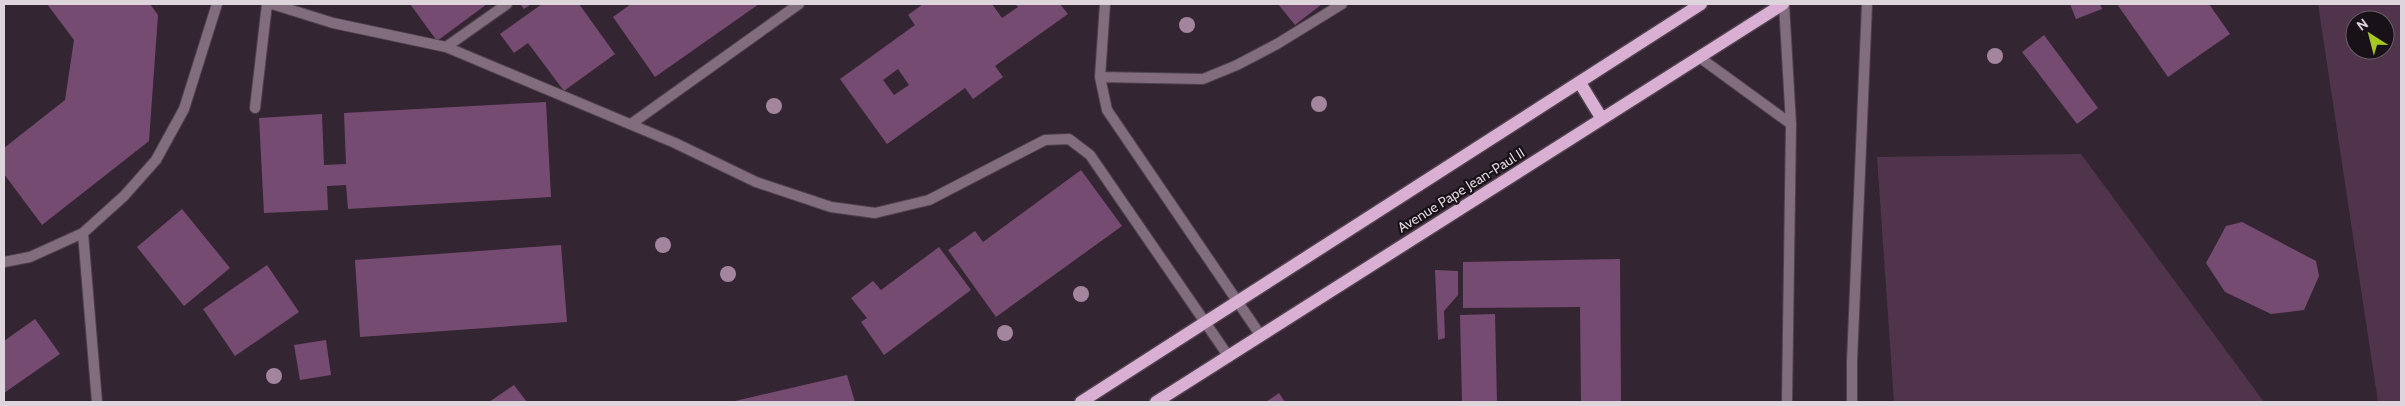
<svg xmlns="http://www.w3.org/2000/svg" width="2405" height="406" font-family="Cabin,sans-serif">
<rect width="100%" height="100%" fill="#342532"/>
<!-- green -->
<path fill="#4f344b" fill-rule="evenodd" d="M2318 4H2401V402H2378ZM2355 20H2385V50H2355Z
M2081 154 2264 402H1894L1877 157Z"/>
<!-- building -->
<path fill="#764b71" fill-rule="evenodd" d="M47 4H150L158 15 149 141 42 225 4 174V148L65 100 74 40Z
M410 4H487L437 41Z
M520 4H531L524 9Z
M542 4H579L615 54 564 91 528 43 514 53 500 34Z
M631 4H759L655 77 613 17Z
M923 4H992L1002 18 1018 7 1015 4H1060L1068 14 995 66 1003 77 973 99 965 88 887 144 840 79 915 25 908 15ZM898 69 909 85 894 95 883 80Z
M1278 4H1322L1295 25Z
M2070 4H2100L2102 9 2076 19Z
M2117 4H2209L2230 34 2168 77Z
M2044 35 2098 108 2077 124 2022 52Z
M546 102 551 197 348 209 346 185 327 186 328 210 264 213 259 118 322 114 324 165 346 164 344 113Z
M1081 170 1122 226 996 317 948 250 975 231 983 242Z
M182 209 230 268 184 306 137 247Z
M2242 222 2316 261 2319 276 2304 310 2271 314 2225 292 2206 263 2226 226Z
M561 245 567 322 360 337 355 260Z
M939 247 971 290 884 355 861 322 867 318 851 298 873 281 881 290Z
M1620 259 1621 402H1581L1580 307 1463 308V262Z
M267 265 299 312 235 356 203 309Z
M1435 270 1458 271V295L1444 311 1445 338 1438 340Z
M1495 314 1497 402H1462L1460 315Z
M35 319 60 354 4 393V341Z
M326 340 331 375 300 380 294 345Z
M847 375 855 402H735V401Z
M514 385 527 402H489Z
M1279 393 1285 402H1266Z"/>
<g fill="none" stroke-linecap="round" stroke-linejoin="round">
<!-- service casing -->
<g stroke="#4f414d" stroke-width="12">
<path id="service" d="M272 4 333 23 446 47 675 143 756 182 831 207 875 213 929 200 1045 140 1069 139 1090 155 1229 357
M1105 4 1100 77 1107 110 1261 336
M1784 4 1791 124 1787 402
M446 47 507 4
M1699 57 1791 124
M1100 77 1203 79 1237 65 1277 44 1342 4
M255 108 267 4
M631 124 799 4
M83 233 97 402
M4 262 30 257 83 233 124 196 156 160 184 109 217 4
M1852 402V362L1867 4"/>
</g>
<!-- primary casing -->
<g stroke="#4f414d" stroke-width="15">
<path id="primary" d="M1580 83 1602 119
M1081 402 1701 4
M1156 402 1783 4"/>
</g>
<!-- service -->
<use href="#service" stroke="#826d7e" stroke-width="10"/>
<!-- primary -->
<use href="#primary" stroke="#d9afd3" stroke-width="12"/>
</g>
<!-- trees -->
<g fill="#a3859e">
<circle cx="1187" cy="25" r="8"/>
<circle cx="1995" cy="56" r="8"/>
<circle cx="1319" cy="104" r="8"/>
<circle cx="774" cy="106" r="8"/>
<circle cx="663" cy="245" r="8"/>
<circle cx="728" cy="274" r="8"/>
<circle cx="1081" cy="294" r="8"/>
<circle cx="1005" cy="333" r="8"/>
<circle cx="274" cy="376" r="8"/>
</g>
<g text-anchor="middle" stroke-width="4.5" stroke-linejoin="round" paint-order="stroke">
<!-- street labels -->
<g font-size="14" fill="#ded4dc" stroke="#181117">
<text transform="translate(1461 190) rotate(-32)" y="5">Avenue Pape Jean-Paul II</text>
</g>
</g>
<!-- border -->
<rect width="2405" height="406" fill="none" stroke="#ded4dc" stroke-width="10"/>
<!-- north arrow -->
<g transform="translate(2370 35) rotate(324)"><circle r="24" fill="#181117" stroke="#675f66"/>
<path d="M0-4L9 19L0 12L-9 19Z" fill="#a6c821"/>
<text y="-8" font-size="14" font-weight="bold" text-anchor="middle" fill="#ded4dc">N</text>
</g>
</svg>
